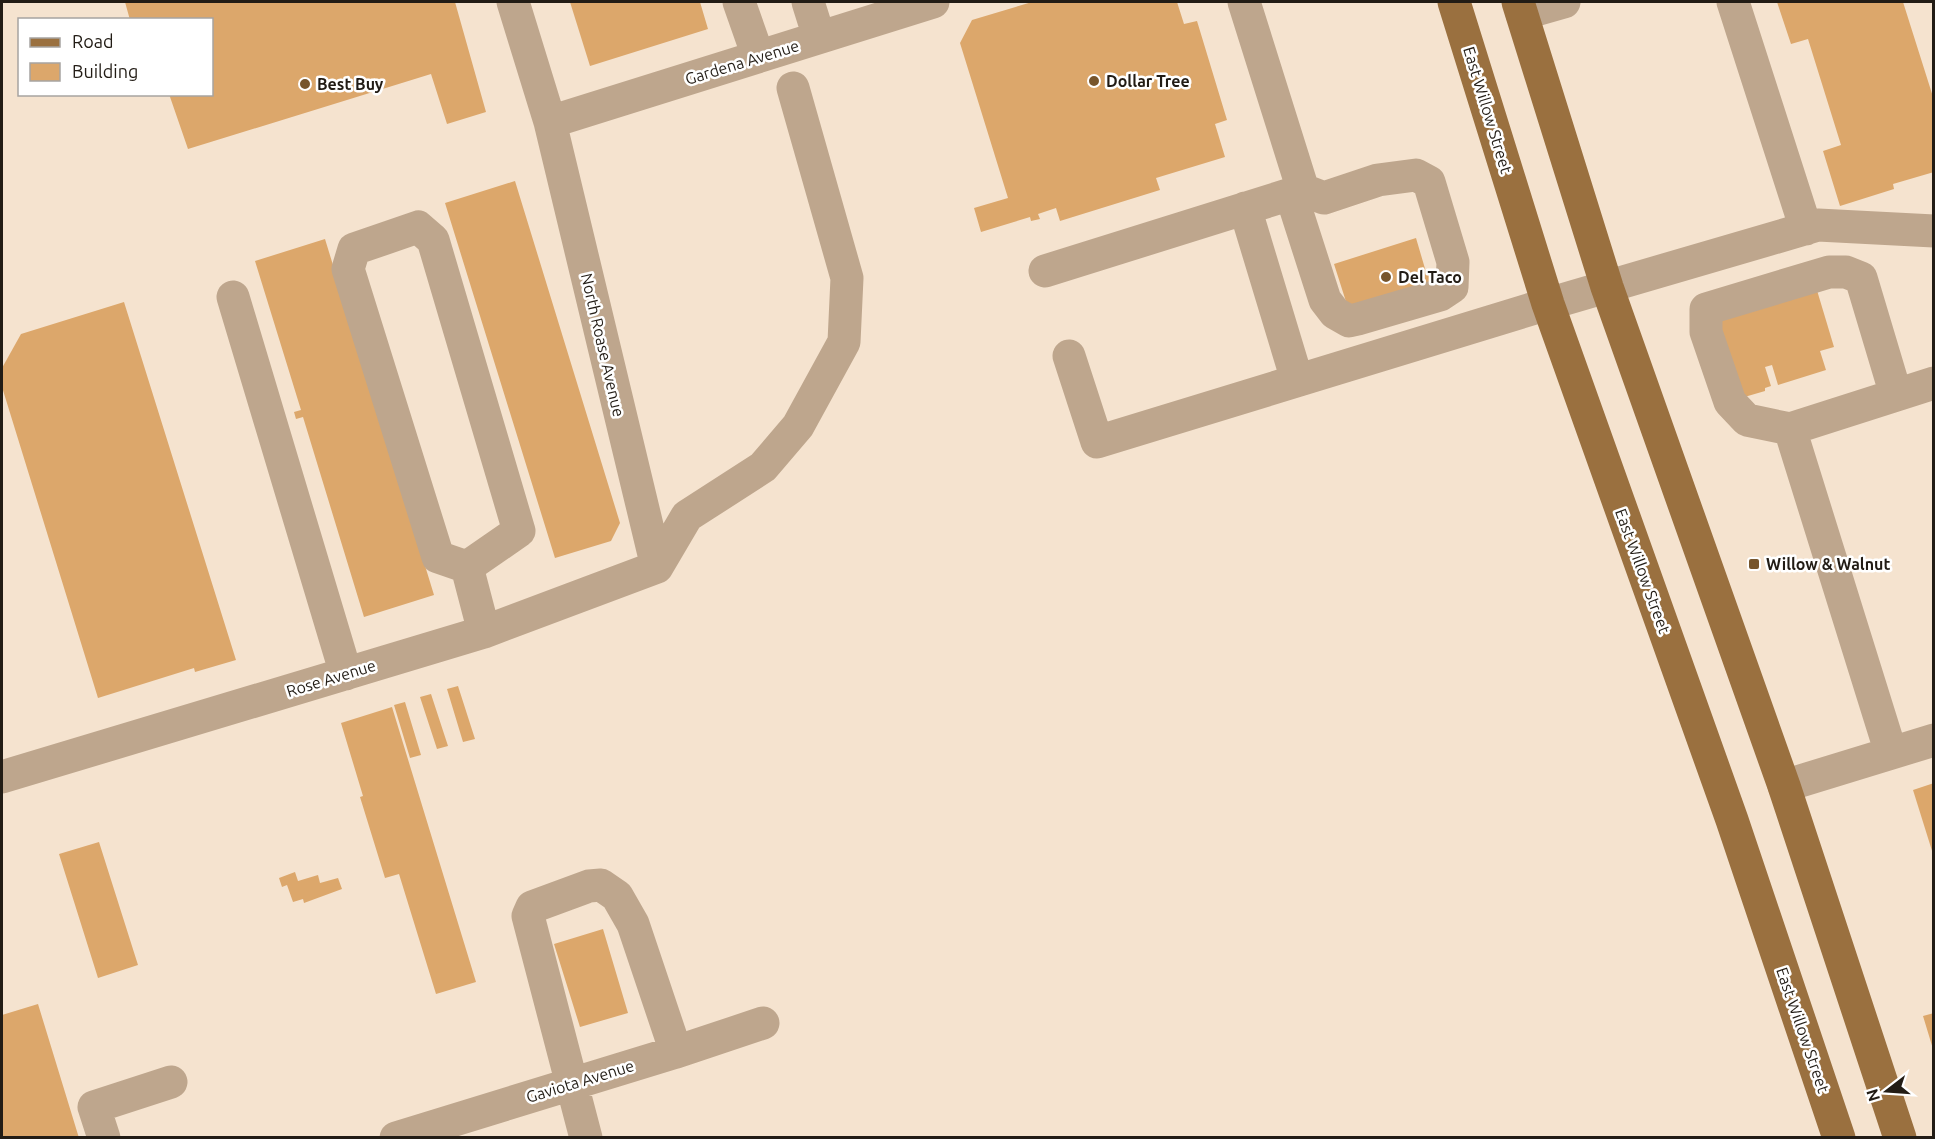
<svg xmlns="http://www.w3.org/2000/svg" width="1935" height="1139" font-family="Ubuntu,sans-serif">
<rect width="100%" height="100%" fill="#f5e3cf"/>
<!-- building -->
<path fill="#dca76b" d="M125 2H455L486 112 447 124 431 74 188 149 169 94H212V20H130Z
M570 2H700L708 29 590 66Z
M1032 2H1177L1184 24 1197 21 1227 120 1215 124 1225 157 1156 178 1160 190 1060 221 1056 208 1038 214 1040 219 1031 221 1030 217 981 232 974 208 1008 198 960 43 972 20Z
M1777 2H1903L1934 100V172L1893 184 1894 189 1840 206 1823 151 1841 145 1808 39 1791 44Z
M515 181 620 523 611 541 555 558 445 203Z
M1416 238 1426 272 1432 270 1435 282 1349 311 1334 264Z
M325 239 434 595 364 617 303 417 296 419 294 412 301 410 255 261Z
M1816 287 1834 347 1820 351 1826 370 1778 385 1772 365 1765 367 1771 386 1765 388V391L1741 398 1718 316Z
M124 302 236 660 195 672 194 668 98 698 2 387V368L21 334Z
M458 686 475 739 463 742 447 689Z
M431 694 448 746 437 749 420 697Z
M405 702 421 755 410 758 394 705Z
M392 707 476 982 436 994 399 874 385 878 360 797 363 796 341 723Z
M1934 783V854H1933L1913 790Z
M99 842 138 965 98 978 59 854Z
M295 872 298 881 318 875 320 883 338 878 342 889 304 903 303 899 293 902 287 885 282 887 279 878Z
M603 929 628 1013 580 1027 554 944Z
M38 1004 79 1138H2V1015Z
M1934 1013V1049H1933L1923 1016Z"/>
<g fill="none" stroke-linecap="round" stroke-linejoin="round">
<!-- minor -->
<path stroke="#bea68d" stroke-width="33" d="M513 2 550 122 657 567
M739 2 758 56
M808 2 819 37
M1244 2 1303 190
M1733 2 1806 229
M1522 14 1564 2
M550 122 933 2
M1245 208 1297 380
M1045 271 1291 194 1303 190 1324 198 1378 180 1416 175 1429 182 1453 262 1452 287 1440 295 1358 319 1349 321 1335 313 1325 300 1291 194
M233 297 346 674
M1069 356 1097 442 1548 304 1818 225 1934 231
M1790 429 1747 420 1730 402 1706 332V309L1829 272H1846L1861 278 1896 395
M467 567 438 557 348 269 354 249 418 227 433 240 519 531 467 567 484 632
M657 567 687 516 763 467 798 426 844 342 847 278 793 88
M1891 753 1790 429 1934 383
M2 777 484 632 657 567
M1784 786 1934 740
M104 1138 94 1107 171 1082
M396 1138 676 1052 763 1023
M586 1138 528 916 532 907 589 886 601 885 617 896 633 924 676 1052"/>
<!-- major -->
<path stroke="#9a703f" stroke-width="33" d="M1454 2 1548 304 1732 820 1839 1138
M1518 2 1607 287 1784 786 1900 1138"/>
</g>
<!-- markers -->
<g fill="#77552c" stroke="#fff" stroke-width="2">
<circle cx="1094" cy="81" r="6"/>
<circle cx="305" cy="84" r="6"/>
<circle cx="1386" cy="277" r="6"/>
<rect x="1748" y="558" width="12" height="12" rx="3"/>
</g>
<g text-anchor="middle" stroke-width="5" stroke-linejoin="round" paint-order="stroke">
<!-- street labels -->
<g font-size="16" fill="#221c15" stroke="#fff">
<text transform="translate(742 62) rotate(-17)" y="6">Gardena Avenue</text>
<text transform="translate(1488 110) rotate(73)" y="6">East Willow Street</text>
<text transform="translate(603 345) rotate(77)" y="6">North Roase Avenue</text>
<text transform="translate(1643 571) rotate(70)" y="6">East Willow Street</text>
<text transform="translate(331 678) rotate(-17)" y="6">Rose Avenue</text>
<text transform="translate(1803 1030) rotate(71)" y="6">East Willow Street</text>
<text transform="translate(580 1081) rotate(-17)" y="6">Gaviota Avenue</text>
</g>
<!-- poi labels -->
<g font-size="16" font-weight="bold" fill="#221c15" stroke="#fff" text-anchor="start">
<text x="1106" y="87">Dollar Tree</text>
<text x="317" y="90">Best Buy</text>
<text x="1398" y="283">Del Taco</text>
<text x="1766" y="570">Willow &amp; Walnut</text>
</g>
</g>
<!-- border -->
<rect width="1935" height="1139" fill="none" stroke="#221c15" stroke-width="6"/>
<!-- legend -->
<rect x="18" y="18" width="195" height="78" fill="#ffffff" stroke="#a7a4a1" stroke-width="1.5"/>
<rect x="30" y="38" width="30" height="9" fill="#9a703f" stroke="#a7a4a1" stroke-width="1.5"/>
<text x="72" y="48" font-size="18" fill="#221c15">Road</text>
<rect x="30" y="63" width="30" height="18" fill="#dca76b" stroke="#a7a4a1" stroke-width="1.5"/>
<text x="72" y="78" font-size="18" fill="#221c15">Building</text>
<!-- north arrow -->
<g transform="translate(1887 1091) rotate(253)" stroke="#ffffff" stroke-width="4.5" paint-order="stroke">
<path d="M0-4.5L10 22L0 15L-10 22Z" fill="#221c15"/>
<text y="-9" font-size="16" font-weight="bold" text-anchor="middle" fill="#221c15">N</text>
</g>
</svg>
